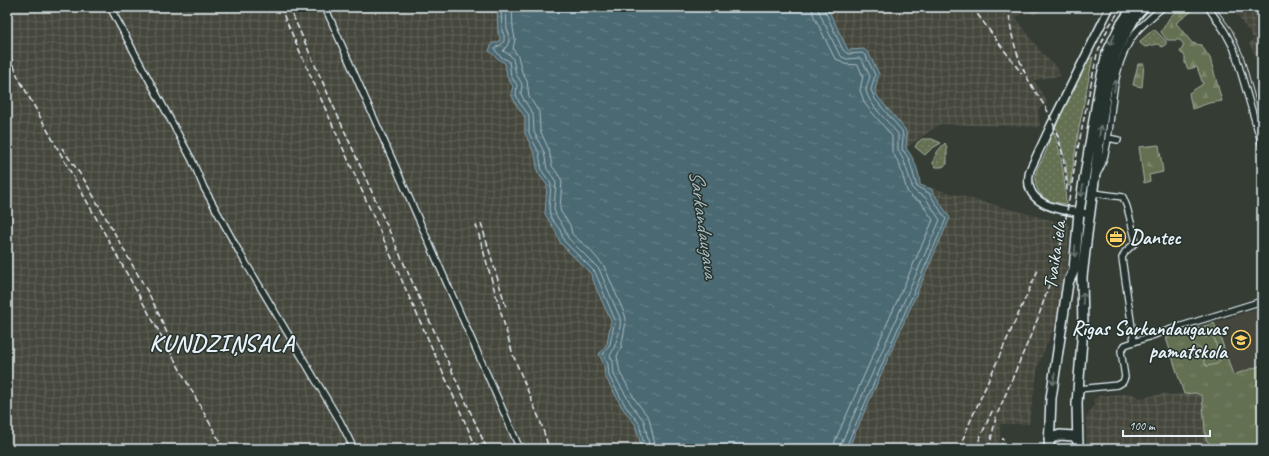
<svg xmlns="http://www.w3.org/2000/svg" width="1269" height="456" font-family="Caveat,sans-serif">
<defs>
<pattern id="industrial-grid" width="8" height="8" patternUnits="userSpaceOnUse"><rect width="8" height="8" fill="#44473d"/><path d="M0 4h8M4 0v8" fill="none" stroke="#5f625a"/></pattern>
<pattern id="grass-dots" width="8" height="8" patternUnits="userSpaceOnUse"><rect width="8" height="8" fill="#647051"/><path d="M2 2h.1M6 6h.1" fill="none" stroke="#7a856b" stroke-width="1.8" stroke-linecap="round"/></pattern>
<pattern id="forest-firs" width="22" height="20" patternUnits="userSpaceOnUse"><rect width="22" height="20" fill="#647051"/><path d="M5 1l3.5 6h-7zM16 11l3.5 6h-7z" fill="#7a856b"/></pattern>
<pattern id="park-tufts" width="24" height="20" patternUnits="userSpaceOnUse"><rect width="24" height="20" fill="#647051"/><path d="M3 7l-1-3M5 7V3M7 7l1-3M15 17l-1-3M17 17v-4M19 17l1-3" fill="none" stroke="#7a856b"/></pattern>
<pattern id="water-ripples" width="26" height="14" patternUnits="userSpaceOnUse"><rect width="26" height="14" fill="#4c6972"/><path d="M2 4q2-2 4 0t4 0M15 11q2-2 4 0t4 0" fill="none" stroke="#667f87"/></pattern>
</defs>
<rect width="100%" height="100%" fill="#343c34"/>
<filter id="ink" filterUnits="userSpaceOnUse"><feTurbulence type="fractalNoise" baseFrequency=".025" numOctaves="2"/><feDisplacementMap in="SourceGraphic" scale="8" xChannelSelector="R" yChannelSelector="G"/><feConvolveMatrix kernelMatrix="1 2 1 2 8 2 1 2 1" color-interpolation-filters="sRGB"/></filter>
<g filter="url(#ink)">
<!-- built -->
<path fill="#44473d" d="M1262 307V365L1233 375 1222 342 1214 323Z"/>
<!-- industrial -->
<path fill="url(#industrial-grid)" d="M7 7H497L498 33 500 36V41L495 43 493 54 498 61 505 63 507 77 513 86 511 94 514 100 515 103 525 117V133L535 155 538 173 547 185 545 209 548 220 556 232 558 238 561 244 591 274 596 288 611 321 607 343 605 347 600 351 602 361 604 365 605 376 623 409 635 424 642 449H7Z
M827 7H1043L1034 15 1027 9 1016 18 1041 52 1058 69 1060 76 1034 80 1048 103 1038 109 1040 127 940 124 906 148 907 136 905 129 878 97 875 90 879 79 850 50H848L846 48Z
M1231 7H1262L1257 11 1262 17V62L1257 64 1253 50 1249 44 1254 39Z
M921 185 1069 225 1067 264 1060 313 1038 366 1029 424H1000V449H848L950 218 931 190Z
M1130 393 1140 398 1167 393 1168 395 1196 393 1202 396 1206 440 1209 443V449H1087L1086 418 1094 405 1093 399 1099 396Z"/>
<!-- grass -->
<path fill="url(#grass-dots)" stroke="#a6b0a4" d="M1154 29 1166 41V44L1162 47 1158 44 1145 47 1140 43V41Z
M1093 57 1079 128 1070 186H1068L1066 163 1055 125 1088 60Z
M1052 132H1054C1062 156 1065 179 1066 204 1061 203 1055 203 1050 201 1039 198 1033 184 1036 173 1037 167 1041 162 1044 156 1048 148 1049 140 1052 132Z
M922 139H932L941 143 931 149 925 155 915 147 917 143Z
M945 143 947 148V164L942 167H936L933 164C934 155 938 150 945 143Z"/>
<!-- forest -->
<path fill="url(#forest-firs)" stroke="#a6b0a4" d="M1181 7H1195L1196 8 1176 23 1192 43 1201 45 1210 58 1222 101 1209 103 1192 109 1189 93 1203 84 1197 67 1188 69 1185 63V56L1180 52 1184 45 1180 40H1167L1161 32 1170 17Z
M1138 64H1144L1142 87 1133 85Z
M1159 145 1163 172 1149 175 1150 181 1144 183 1139 147Z"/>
<!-- park -->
<path fill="url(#park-tufts)" stroke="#a6b0a4" d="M1214 323 1222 342 1233 375 1262 365V449H1209V443L1206 440 1202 396 1196 393 1184 394 1166 338Z"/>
<!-- pitch -->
<path fill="#647051" stroke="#a6b0a4" d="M1195 332 1198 333 1204 338 1210 335 1214 337 1220 360 1217 364 1207 366 1204 363 1203 351C1196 344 1193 348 1192 336Z"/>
<!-- water -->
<path fill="url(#water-ripples)" stroke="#8a9fa8" d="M497 7H827L848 50 864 49 869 54 879 74 875 90 878 97 905 129 907 136 906 148C914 158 920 173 920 185L931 189 950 218 848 449H642L635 424 623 409 605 376 604 365 599 354 605 347 607 343 611 321 596 288 591 274 561 244 559 240 556 232 545 214 547 185 538 173 535 155 525 133V117L515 103 514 100 511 94 513 86 507 77 505 63C497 60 495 55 489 51L492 43H495L500 41V36L498 34Z"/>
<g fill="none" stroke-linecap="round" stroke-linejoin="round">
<!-- shore -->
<path stroke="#aabbc2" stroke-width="1" d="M501 7 502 31 504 35V41L502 44 495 48V50L501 57 509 61 511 76 517 85 516 94 519 102 529 115V133L539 153 542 171 551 184 549 209 551 218 560 230 564 241 595 272 615 320 610 344 603 355 608 364 609 376 626 407 639 423 645 449
M506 7 507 29 509 34V41L507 46 503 51 510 55 513 59 516 74 522 84 521 94 524 100 533 114 534 132 544 152 547 169 553 177 556 183 554 209 556 215 564 228 568 238 599 269 620 318C622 328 615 347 610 356L613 362 614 375 631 404 644 421 650 449
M512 7 513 28 515 39 513 49 518 56 522 72 527 81 529 97 539 112 540 130 549 150 552 166 558 174 562 181 560 209 561 212 570 225 572 234 589 249 604 266 625 315 626 320 625 327 621 348 617 356 620 373 636 401 649 418 656 449
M812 7 813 14 834 57 844 64 858 65 863 76 860 90 865 104 892 136V152L899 163 907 191 912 197 921 202 933 220 835 441 834 449
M818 7 819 12 838 52 842 57 847 59 860 58 862 60 870 76C869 81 866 86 866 91 869 105 889 122 898 134V150L904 161 913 189 917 193 925 197 940 220 841 444 840 449
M823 7 843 50 848 54 862 53 866 56 875 75 871 90 875 99 902 131 903 136 902 149 909 159 917 187 929 193 946 219 845 449"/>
<!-- minor casing -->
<g stroke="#e8f1f8" stroke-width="8">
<path id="minor" d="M110 7 192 160 204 188 241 255 340 421 354 449
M325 7 520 449
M1208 7 1225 32 1234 49 1262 145
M1108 138 1118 140
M1097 174C1106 159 1108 140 1110 123 1113 92 1116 57 1136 32 1144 23 1154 15 1163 7
M1093 193 1123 197 1127 207 1136 242 1125 252 1122 258 1134 342
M1079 389 1118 385 1123 382 1125 377 1121 351 1125 345 1172 329 1262 301"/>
</g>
<!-- tertiary casing -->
<g stroke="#e8f1f8" stroke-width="10">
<path id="tertiary" d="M1090 214C1064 210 1020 208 1030 170L1051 125 1110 7"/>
</g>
<!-- primary casing -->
<g stroke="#e8f1f8" stroke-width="12">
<path id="primary" d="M1049 439 1060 435 1074 436 1078 441
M1049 449 1051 398 1068 283 1074 270 1079 212 1099 89 1107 53 1120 26 1133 7
M1078 449 1077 403 1083 328 1082 277 1087 234 1106 91 1115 56 1121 42 1135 17 1144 7"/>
</g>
<!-- minor -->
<use href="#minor" stroke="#26332d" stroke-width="5.5"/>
<!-- tertiary -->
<use href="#tertiary" stroke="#26332d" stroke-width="7"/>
<!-- primary -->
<use href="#primary" stroke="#26332d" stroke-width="9"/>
<!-- tram -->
<path stroke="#e8f1f8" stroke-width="1" d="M1215 7 1232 30 1243 55 1262 123"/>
<!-- rail -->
<path stroke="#e8f1f8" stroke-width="1.5" stroke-dasharray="6 3" stroke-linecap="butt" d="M280 7 477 449
M289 7 487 449
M972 7 1022 74
M1009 7C1009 30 1016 54 1026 75 1032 88 1041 99 1048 112 1060 137 1066 164 1067 191
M7 48 18 77 224 449
M62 148 85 181 150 296 161 319 173 347
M481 223 506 307
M476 225 513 355 541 423 549 449
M959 449 969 424 1038 270
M975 449 994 407
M989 449 996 417 1038 318 1054 270 1062 240 1078 148 1097 54 1109 26 1122 7
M1001 449 1003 438"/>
</g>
<!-- one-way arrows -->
<defs><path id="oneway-shaft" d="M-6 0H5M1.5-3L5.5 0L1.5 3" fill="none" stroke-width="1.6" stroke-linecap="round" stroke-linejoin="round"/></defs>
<g stroke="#6a7674">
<use href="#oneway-shaft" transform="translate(1112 40) rotate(115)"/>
<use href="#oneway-shaft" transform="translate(1115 86) rotate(-80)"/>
<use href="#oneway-shaft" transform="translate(1100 131) rotate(-82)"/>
<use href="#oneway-shaft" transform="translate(1082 191) rotate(99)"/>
<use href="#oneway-shaft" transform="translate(1075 251) rotate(93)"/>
<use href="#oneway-shaft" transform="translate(1083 298) rotate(-91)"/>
<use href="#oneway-shaft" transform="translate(1054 379) rotate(98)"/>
</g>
</g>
<!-- icons -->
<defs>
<g id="office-ring" transform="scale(1)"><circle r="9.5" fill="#26332d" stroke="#ffd166" stroke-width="1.5"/><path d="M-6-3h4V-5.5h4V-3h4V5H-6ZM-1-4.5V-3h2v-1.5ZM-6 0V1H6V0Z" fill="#ffd166"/></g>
<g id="school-ring" transform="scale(1)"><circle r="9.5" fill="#26332d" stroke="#ffd166" stroke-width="1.5"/><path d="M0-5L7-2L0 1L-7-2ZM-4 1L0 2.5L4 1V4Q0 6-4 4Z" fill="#ffd166"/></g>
</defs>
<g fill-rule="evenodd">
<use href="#office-ring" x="1116" y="237"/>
<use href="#school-ring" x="1241" y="340"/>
</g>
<g text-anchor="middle" stroke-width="3" stroke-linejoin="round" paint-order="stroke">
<!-- poi labels -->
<g font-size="20" font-weight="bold" fill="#e8f1f8" stroke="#26332d" text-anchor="start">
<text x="1130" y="244">Dantec</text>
<text x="1227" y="335" text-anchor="end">Rīgas Sarkandaugavas<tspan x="1227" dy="23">pamatskola</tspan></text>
</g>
<!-- street labels -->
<g font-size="20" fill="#e8f1f8" stroke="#26332d">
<text transform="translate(1054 255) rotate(-82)" y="7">Tvaika iela</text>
</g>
<!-- water labels -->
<g font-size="21" font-style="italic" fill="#aabbc2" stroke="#26332d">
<text transform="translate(704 224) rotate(82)" y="7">Sarkandaugava</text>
</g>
<!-- district labels -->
<g font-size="24" font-weight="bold" letter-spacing="1" fill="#e8f1f8" stroke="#26332d">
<text x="222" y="351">KUNDZIŅSALA</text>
</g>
</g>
<!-- margin -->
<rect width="1269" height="456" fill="none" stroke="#26332d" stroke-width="24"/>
<rect x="12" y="12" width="1245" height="432" fill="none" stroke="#e8f1f8" stroke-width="1.5" filter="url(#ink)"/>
<!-- scale -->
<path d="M1123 430v6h87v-6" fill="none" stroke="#e8f1f8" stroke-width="2"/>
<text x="1129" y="430" font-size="12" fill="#e8f1f8" stroke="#26332d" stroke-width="3" paint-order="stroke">100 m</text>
</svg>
